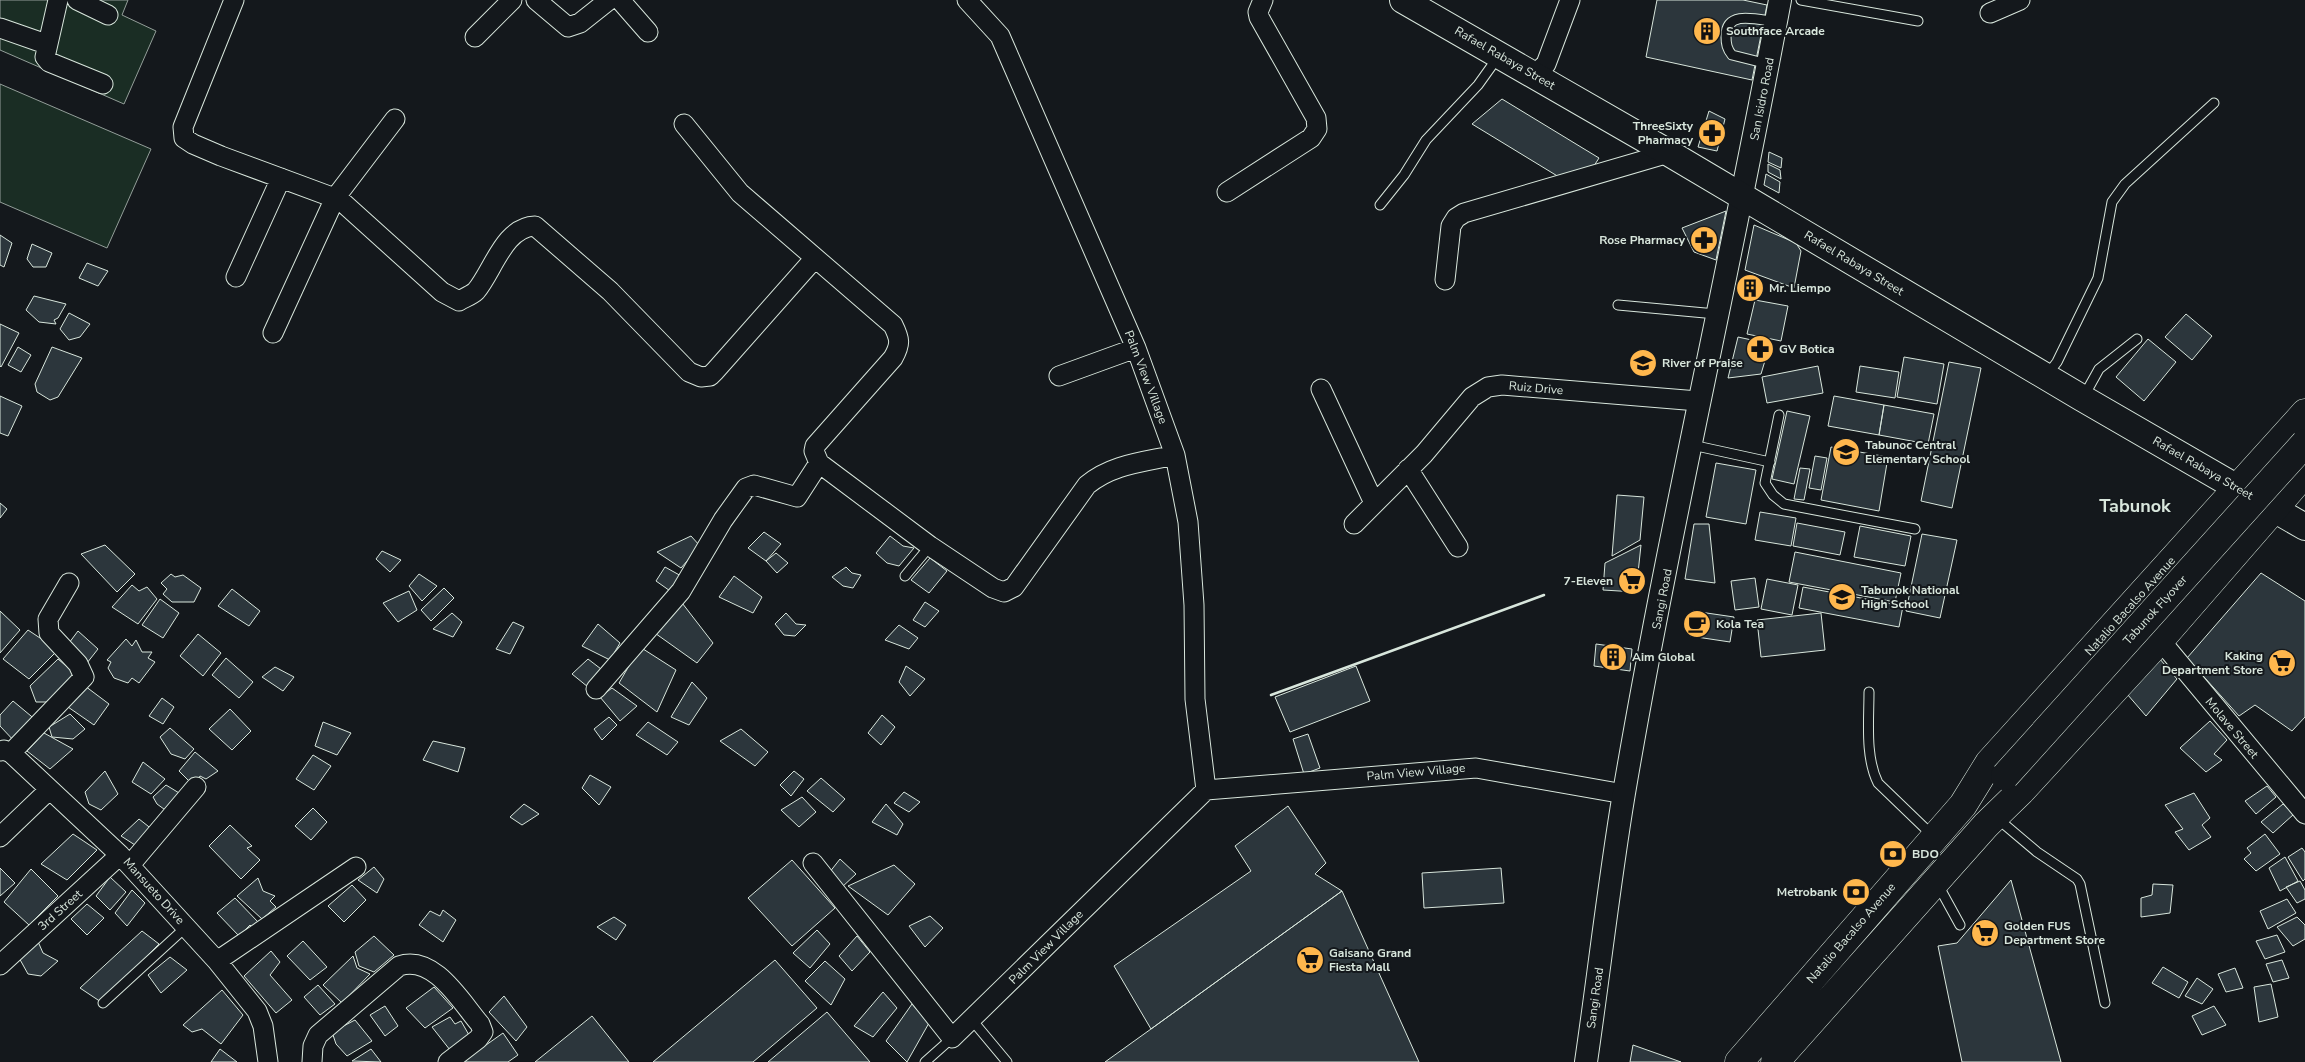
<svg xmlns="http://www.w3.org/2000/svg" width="2305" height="1062" font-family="'Nunito Sans',sans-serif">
<rect width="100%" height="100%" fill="#14181c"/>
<!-- green -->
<path fill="#1a2d24" stroke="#939e99" d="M0 0H128L122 15 156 31 124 104 0 50Z
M0 84 151 149 107 248 0 202Z"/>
<!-- building -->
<path fill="#2c363c" stroke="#d8e6dc" d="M1657 0H1743L1767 5 1752 80 1646 57Z
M1502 99 1599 158 1592 169 1559 177 1472 124Z
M1709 111 1725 119 1717 151 1698 147Z
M1769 152 1782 158 1781 168 1768 162Z
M1768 164 1780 170 1781 179 1768 172Z
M1766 174 1780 182 1779 193 1764 185Z
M1726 211 1716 260 1694 252 1682 228Z
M1754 225 1796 243 1801 251 1794 288 1745 270Z
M0 235 12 243 4 267 0 265Z
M32 244 52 253 46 267H33L27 259Z
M87 263 108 271 98 286 79 278Z
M1743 279 1759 283 1757 297 1741 293Z
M34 296 66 304 58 318 54 320 56 324 39 322 26 310Z
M1755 300 1788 306 1781 341 1747 334Z
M69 313 90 324 80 337 69 340 60 329Z
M2186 314 2212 336 2192 360 2165 337Z
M0 324 19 333 1 367 0 366Z
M1738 337 1770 344 1761 374 1728 378Z
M2148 339 2176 362 2144 401 2116 377Z
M18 347 31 355 21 372 8 365Z
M52 347 82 358 58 397 50 400 37 392 35 384Z
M1904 357 1944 364 1937 404 1897 397Z
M1949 362 1981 368 1952 508 1921 501Z
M1818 366 1823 393 1767 403 1762 377Z
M1860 366 1899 372 1895 398 1856 392Z
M0 396 22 406 8 436 0 433Z
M1834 396 1884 405 1879 435 1828 426Z
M1884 405 1934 414 1928 444 1879 435Z
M1787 411 1810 416 1794 484 1772 479Z
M1831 447 1888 457 1879 511 1821 500Z
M1815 456 1827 458 1821 490 1809 488Z
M1716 463 1756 470 1746 524 1706 517Z
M1800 468 1810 469 1804 500 1794 499Z
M1617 495 1644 497 1640 540 1612 556Z
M0 503 7 509 0 518Z
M1760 512 1796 518 1791 546 1755 540Z
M1797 523 1845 532 1840 555 1793 546Z
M1694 524H1709L1715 583 1685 579Z
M1860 526 1911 536 1905 566 1854 557Z
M764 532 781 544 766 561 748 548Z
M1922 534 1957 540 1940 618 1906 611Z
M691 536 700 546 681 568 657 552Z
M890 536 903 546 914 548 899 566 887 563 876 553Z
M105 545 135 574 117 592 81 554Z
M1641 545 1636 592 1603 590 1605 563Z
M382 551 401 560 390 572 376 559Z
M1795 552 1901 573 1895 602 1789 582Z
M776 553 788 563 777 573 766 561Z
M930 558 947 571 929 593 911 580Z
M665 567 683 577 673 593 656 581Z
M846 567 852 573 861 575 853 588 843 586 832 577Z
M2261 573 2305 601V717L2292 731 2255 705 2239 716 2187 658Z
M171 574 175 577 183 575 201 588 194 602H172L163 594 167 589 161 583Z
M419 574 437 586 422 601 409 586Z
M734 576 762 597 753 613 719 597Z
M1755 578 1759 607 1735 610 1731 581Z
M1767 579 1798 585 1792 615 1761 609Z
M132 585 139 591 147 587 157 599 138 624 112 607Z
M1803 587 1903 606 1899 627 1799 608Z
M444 588 454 598 431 621 421 610Z
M232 589 260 611 249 626 218 606Z
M409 591 417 610 398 622 383 603Z
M160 599 179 613 163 638 142 625Z
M679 599 713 643 697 663 652 631Z
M925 602 939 611 925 627 913 620Z
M0 611 20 630 0 653Z
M1693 611 1734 617 1730 642 1690 636Z
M452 613 462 622 453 637 433 629Z
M786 613 796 624 806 625 795 636 784 635 775 624Z
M1821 613 1825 650 1761 657 1757 620Z
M513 622 524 627 510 654 496 649Z
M598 624 620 643 610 660 582 646Z
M899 625 918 638 909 649 885 640Z
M28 630 58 650 29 679 3 659Z
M78 631 98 649 87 663 66 647Z
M198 634 221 653 203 676 180 656Z
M126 639 132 646 136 640 142 652H152L148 658 155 662 139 683 132 678 128 683 114 678 108 668 111 662 107 660Z
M1596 644 1632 649 1630 671 1594 666Z
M640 647 676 670 657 712 619 683Z
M2153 651 2177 679 2146 716 2121 687Z
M226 658 253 682 239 698 212 675Z
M58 659 79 677 49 702H36L30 686Z
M588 659 601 669 588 687 572 674Z
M906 666 925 679 910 696 899 682Z
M1356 666 1370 701 1290 732 1275 697Z
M275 667 294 677 283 691 262 677Z
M692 682 707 698 689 725 671 717Z
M85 686 109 704 94 725 68 707Z
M612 688 637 706 620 721 600 697Z
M162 698 174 707 163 724 149 716Z
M13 701 37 721 16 743 0 726V715Z
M230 709 251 731 232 750 209 729Z
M70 714 85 729 73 739 52 737 49 727Z
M882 715 895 727 881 745 868 733Z
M609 717 617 725 602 740 594 729Z
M2210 721 2227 740 2214 754 2222 760 2206 772 2180 748Z
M323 722 351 733 337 755 315 746Z
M648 722 678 742 667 755 636 735Z
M170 728 194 749 185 759 171 754 160 737Z
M741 729 768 752 755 766 720 741Z
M44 733 73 749 50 769 27 751Z
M1308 734 1320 768 1304 774 1293 739Z
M433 741 465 748 458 772 423 760Z
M195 752 218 771 206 779 200 776 194 786 179 771Z
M313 755 331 766 314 790 296 779Z
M143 762 165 779 151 794 132 782Z
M105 771 118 794 101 810 89 804 85 792Z
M794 771 804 779 791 796 780 785Z
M590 775 611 787 599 805 582 788Z
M821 778 845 799 833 812 807 791Z
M166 785 184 796 168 812 157 804 153 797Z
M2267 786 2276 797 2256 814 2245 801Z
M904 792 920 802 909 812 894 803Z
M2194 793 2210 818 2202 825 2211 837 2189 850 2175 832 2183 829 2165 805Z
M802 797 816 812 799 827 781 810Z
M524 804 539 814 522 825 510 817Z
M886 804 903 824 897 835 872 822Z
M2283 804 2294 814 2273 833 2261 822Z
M1288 806 1326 863 1315 874 1342 891 1151 1029 1114 966 1251 871 1235 846Z
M313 808 327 822 311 840 295 826Z
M139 819 153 830 135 845 121 836Z
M230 825 252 846 247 848 260 860 241 879 209 846Z
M73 834 97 850 67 880 41 864Z
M2265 834 2280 854 2256 871 2244 859 2251 853 2247 848Z
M2302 848 2305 852V879L2303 881 2288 857Z
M2285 857 2298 881 2280 891 2269 868Z
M840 859 856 874 841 888 829 873Z
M792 860 835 908 792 946 748 898Z
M894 865 915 884 888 915 848 886Z
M374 867 384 879 377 893 358 880Z
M0 868 15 883 0 896Z
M1501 868 1504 903 1424 908 1422 873Z
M31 869 58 896 29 925 4 902Z
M110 877 126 892 110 910 96 896Z
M258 878 263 891 275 896 270 901 276 907 262 919 237 896Z
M2011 880 2061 1062H1962L1938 946 1957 943Z
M2300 881 2305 890V899L2297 903 2286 887Z
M2153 884 2173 885 2170 913 2141 917V898L2152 895Z
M352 885 366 900 344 922 328 906Z
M132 890 145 903 127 926 115 913Z
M1342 891 1419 1062H1105L1151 1029Z
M235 898 258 922 253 928 250 925 239 936 217 913Z
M2287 899 2296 913 2268 929 2260 911Z
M87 904 104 918 87 935 71 919Z
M443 910 456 920 443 942 419 925 430 911 440 916Z
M930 916 943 928 925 947 909 926Z
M614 917 626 925 616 940 597 927Z
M2297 917 2305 925V939L2293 946 2277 927Z
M817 930 830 944 810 968 793 953Z
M142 931 159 944 101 1002 80 988Z
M2277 935 2285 952 2265 959 2256 941Z
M374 936 394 955 374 972 359 966 355 952Z
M857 936 870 952 852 971 839 956Z
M36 937 43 953 58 961 41 976 28 974 18 956Z
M303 941 327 967 310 980 287 956Z
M271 951 280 962 270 975 292 1000 276 1013 244 976Z
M353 956 357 968 370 974 342 1003 323 985Z
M170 957 187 970 161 993 148 975Z
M775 960 817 1008 753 1062H653Z
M2282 960 2289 978 2273 982 2266 964Z
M825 961 845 979 831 1005 805 981Z
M2163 967 2188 982 2179 998 2152 983Z
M2235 968 2243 988 2226 992 2218 974Z
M2197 978 2213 989 2202 1004 2185 996Z
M2271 984 2278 1017 2259 1022 2254 987Z
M318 985 335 1004 320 1015 304 997Z
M434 987 453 1008 425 1028 406 1008Z
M222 990 243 1015 221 1044 202 1029 192 1032 183 1025Z
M883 992 897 1008 873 1037 854 1026Z
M504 996 527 1027 516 1041 489 1012Z
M912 1004 929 1023 907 1062 886 1041Z
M385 1006 398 1026 385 1036 370 1015Z
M2214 1006 2226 1025 2202 1035 2192 1016Z
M827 1012 870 1062H768Z
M592 1016 629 1062H535Z
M450 1017 455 1024 461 1021 469 1035 450 1050 432 1027Z
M355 1020 372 1041 347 1056 336 1044 332 1032Z
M503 1033 518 1055 508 1062H462Z
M1633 1045 1681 1062H1630Z
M220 1049 237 1062H211Z
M371 1049 381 1062 352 1061Z"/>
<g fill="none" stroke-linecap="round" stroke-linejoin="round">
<!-- service casing -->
<g stroke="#d8e6dc" stroke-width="11">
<path id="service" d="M1801 0 1918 21
M1768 64 1732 55C1727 49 1726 44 1726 36 1726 9 1759 20 1776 22
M1380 205 1404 175 1426 140 1478 85 1498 57
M1618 305 1716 314
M2047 375 2057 362 2098 278 2112 202 2125 184 2214 103
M2084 396 2099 369 2137 339
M1779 415 1765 483 1773 495 1784 504 1915 529
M1692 445 1770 462
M905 576 930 546
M1869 692C1869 721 1865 757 1878 783L1932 835
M1998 819 2037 852 2077 879 2080 884 2105 1003
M1938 885 1960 925
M103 1003 186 927
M972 1020 1007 1062
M925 1062 952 1038"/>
</g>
<!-- minor casing -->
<g stroke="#d8e6dc" stroke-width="21">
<path id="minor" d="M58 0 45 57 49 62 103 84
M77 0 108 15
M234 0 183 127 184 138 193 144 221 156 340 200 442 292 459 301C464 298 472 295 476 291 493 271 504 227 535 226L610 291 689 372 701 377 710 376 715 371 815 258
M536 0 568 27 580 23 609 0
M620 0 648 32
M967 0 1000 36 1136 348 1175 455 1188 522 1194 605 1195 699 1206 790
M1990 13 2020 0
M0 28 46 44
M475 37 512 0
M1534 75 1546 64 1570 0
M684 124 740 193 893 325C900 339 901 344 893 358L815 446 814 451 819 463 930 546 993 588 1004 592 1014 587 1087 485C1112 464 1144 462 1175 455
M1227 192 1311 138 1317 129 1316 118 1259 17 1258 12 1263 0
M236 277 281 178
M1445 280 1451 226 1456 218 1464 213 1669 153
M273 333 335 198 395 119
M1059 376 1136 348
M1321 389 1374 503
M1408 469 1458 547
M1354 524 1424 454 1472 397 1488 387 1502 385 1698 401
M2160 640 2305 814
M596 689 681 591 723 520 746 488 754 485 797 497 819 463
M0 751 4 750 11 753 120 855 217 961 257 1011 263 1026 268 1062
M11 753 84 677 78 664 49 633 48 619 69 583
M0 837 49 790
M813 863 952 1038 1206 790 1476 768 1624 794
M130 865 196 787
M217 961 356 867
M0 965 120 855
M312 1062 313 1046 318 1035 399 966C434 954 461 1002 480 1024L483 1032 478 1039 448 1062"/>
</g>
<!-- tertiary casing -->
<g stroke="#d8e6dc" stroke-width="24">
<path id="tertiary" d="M1586 1062C1599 973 1609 883 1624 793 1669 528 1731 265 1780 0"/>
</g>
<!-- secondary casing -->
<g stroke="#d8e6dc" stroke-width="28">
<path id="secondary" d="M1403 0 1669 153 2082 398 2305 527"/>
</g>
<!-- primary casing -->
<g stroke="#d8e6dc" stroke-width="29">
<path id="primary" d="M1739 1062 1963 805 1989 763 2305 413
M1775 1062 1986 825 2021 791 2160 640 2305 473"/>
</g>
<!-- service -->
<use href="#service" stroke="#14181c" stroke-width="9"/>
<!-- minor -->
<use href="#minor" stroke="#14181c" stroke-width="19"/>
<!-- tertiary -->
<use href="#tertiary" stroke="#14181c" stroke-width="22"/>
<!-- secondary -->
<use href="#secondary" stroke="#14181c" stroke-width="26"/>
<!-- primary -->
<use href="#primary" stroke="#14181c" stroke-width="28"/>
<!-- primary-bridge casing -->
<g stroke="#d8e6dc" stroke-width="29" stroke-linecap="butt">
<path id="primary-bridge" d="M2005 776 2305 443"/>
</g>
<!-- primary-bridge -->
<use href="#primary-bridge" stroke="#14181c" stroke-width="28"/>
<!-- wall -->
<path stroke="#d8e6dc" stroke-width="2.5" d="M1271 695 1544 595"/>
</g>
<!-- icons -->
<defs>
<g id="building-disc" transform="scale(1.4375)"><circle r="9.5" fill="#ffb74d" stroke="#14181c"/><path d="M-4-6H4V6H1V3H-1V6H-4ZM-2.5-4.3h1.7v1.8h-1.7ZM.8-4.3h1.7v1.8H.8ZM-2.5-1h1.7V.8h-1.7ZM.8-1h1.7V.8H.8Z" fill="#111"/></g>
<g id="pharmacy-disc" transform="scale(1.4375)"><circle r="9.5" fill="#ffb74d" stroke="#14181c"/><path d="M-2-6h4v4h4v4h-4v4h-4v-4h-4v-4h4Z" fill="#111"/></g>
<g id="school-disc" transform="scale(1.4375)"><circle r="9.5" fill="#ffb74d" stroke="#14181c"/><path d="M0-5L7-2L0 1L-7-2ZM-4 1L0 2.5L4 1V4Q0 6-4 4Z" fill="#111"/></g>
<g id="supermarket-disc" transform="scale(1.4375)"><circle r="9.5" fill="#ffb74d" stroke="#14181c"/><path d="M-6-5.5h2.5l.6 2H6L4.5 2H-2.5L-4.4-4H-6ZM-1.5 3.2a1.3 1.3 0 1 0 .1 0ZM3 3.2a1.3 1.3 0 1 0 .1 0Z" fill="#111"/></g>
<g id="cafe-disc" transform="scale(1.4375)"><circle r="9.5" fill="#ffb74d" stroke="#14181c"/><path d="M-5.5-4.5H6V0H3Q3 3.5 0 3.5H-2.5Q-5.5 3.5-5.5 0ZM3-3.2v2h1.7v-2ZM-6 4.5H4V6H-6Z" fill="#111"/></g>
<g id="bank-disc" transform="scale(1.4375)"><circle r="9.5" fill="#ffb74d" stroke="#14181c"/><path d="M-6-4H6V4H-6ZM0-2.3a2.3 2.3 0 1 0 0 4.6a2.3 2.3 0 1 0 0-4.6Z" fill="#111"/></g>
</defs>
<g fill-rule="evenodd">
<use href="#building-disc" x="1707" y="31"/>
<use href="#pharmacy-disc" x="1712" y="133"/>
<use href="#pharmacy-disc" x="1704" y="240"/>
<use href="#building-disc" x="1750" y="288"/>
<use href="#pharmacy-disc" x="1760" y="349"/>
<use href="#school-disc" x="1643" y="363"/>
<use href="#school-disc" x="1846" y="452"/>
<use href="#supermarket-disc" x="1632" y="581"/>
<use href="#school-disc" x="1842" y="597"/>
<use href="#cafe-disc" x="1697" y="624"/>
<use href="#building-disc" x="1613" y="657"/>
<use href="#supermarket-disc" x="2282" y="663"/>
<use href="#bank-disc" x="1893" y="854"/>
<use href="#bank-disc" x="1856" y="892"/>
<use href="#supermarket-disc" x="1985" y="933"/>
<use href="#supermarket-disc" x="1310" y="960"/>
</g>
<g text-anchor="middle" stroke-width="4" stroke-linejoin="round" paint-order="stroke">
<!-- poi labels -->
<g font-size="12" font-weight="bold" fill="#d8e6dc" stroke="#14181c" text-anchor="start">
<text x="1726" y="35">Southface Arcade</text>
<text x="1693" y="130" text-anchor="end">ThreeSixty<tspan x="1693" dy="14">Pharmacy</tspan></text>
<text x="1685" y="244" text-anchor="end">Rose Pharmacy</text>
<text x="1769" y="292">Mr. Liempo</text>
<text x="1779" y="353">GV Botica</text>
<text x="1662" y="367">River of Praise</text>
<text x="1865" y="449">Tabunoc Central<tspan x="1865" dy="14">Elementary School</tspan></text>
<text x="1613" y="585" text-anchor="end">7-Eleven</text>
<text x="1861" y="594">Tabunok National<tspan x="1861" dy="14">High School</tspan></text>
<text x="1716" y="628">Kola Tea</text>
<text x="2263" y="660" text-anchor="end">Kaking<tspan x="2263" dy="14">Department Store</tspan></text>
<text x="1632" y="661">Aim Global</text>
<text x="1912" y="858">BDO</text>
<text x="1837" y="896" text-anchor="end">Metrobank</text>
<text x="2004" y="930">Golden FUS<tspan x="2004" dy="14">Department Store</tspan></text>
<text x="1329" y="957">Gaisano Grand<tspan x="1329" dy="14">Fiesta Mall</tspan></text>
</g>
<!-- street labels -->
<g font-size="12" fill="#d8e6dc" stroke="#14181c">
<text transform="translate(1505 58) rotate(30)" y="4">Rafael Rabaya Street</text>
<text transform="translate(1762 99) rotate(-79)" y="4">San Isidro Road</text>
<text transform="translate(1854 263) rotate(31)" y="4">Rafael Rabaya Street</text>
<text transform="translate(1146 377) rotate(69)" y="4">Palm View Village</text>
<text transform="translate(1536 388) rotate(5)" y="4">Ruiz Drive</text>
<text transform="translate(2203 468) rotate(30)" y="4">Rafael Rabaya Street</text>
<text transform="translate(1662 599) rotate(-79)" y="4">Sangi Road</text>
<text transform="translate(2130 606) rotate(-48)" y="4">Natalio Bacalso Avenue</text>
<text transform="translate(2155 610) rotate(-48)" y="4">Tabunok Flyover</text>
<text transform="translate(2232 728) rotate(50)" y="4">Molave Street</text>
<text transform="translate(1416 772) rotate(-5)" y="4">Palm View Village</text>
<text transform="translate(154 891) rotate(48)" y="4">Mansueto Drive</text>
<text transform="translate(60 910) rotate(-42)" y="4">3rd Street</text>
<text transform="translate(1851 933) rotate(-49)" y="4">Natalio Bacalso Avenue</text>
<text transform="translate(1046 947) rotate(-45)" y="4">Palm View Village</text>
<text transform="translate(1595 998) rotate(-82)" y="4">Sangi Road</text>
</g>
<!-- district labels -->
<g font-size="18" font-weight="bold" fill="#d8e6dc" stroke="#14181c">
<text x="2135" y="512">Tabunok</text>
</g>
</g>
</svg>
